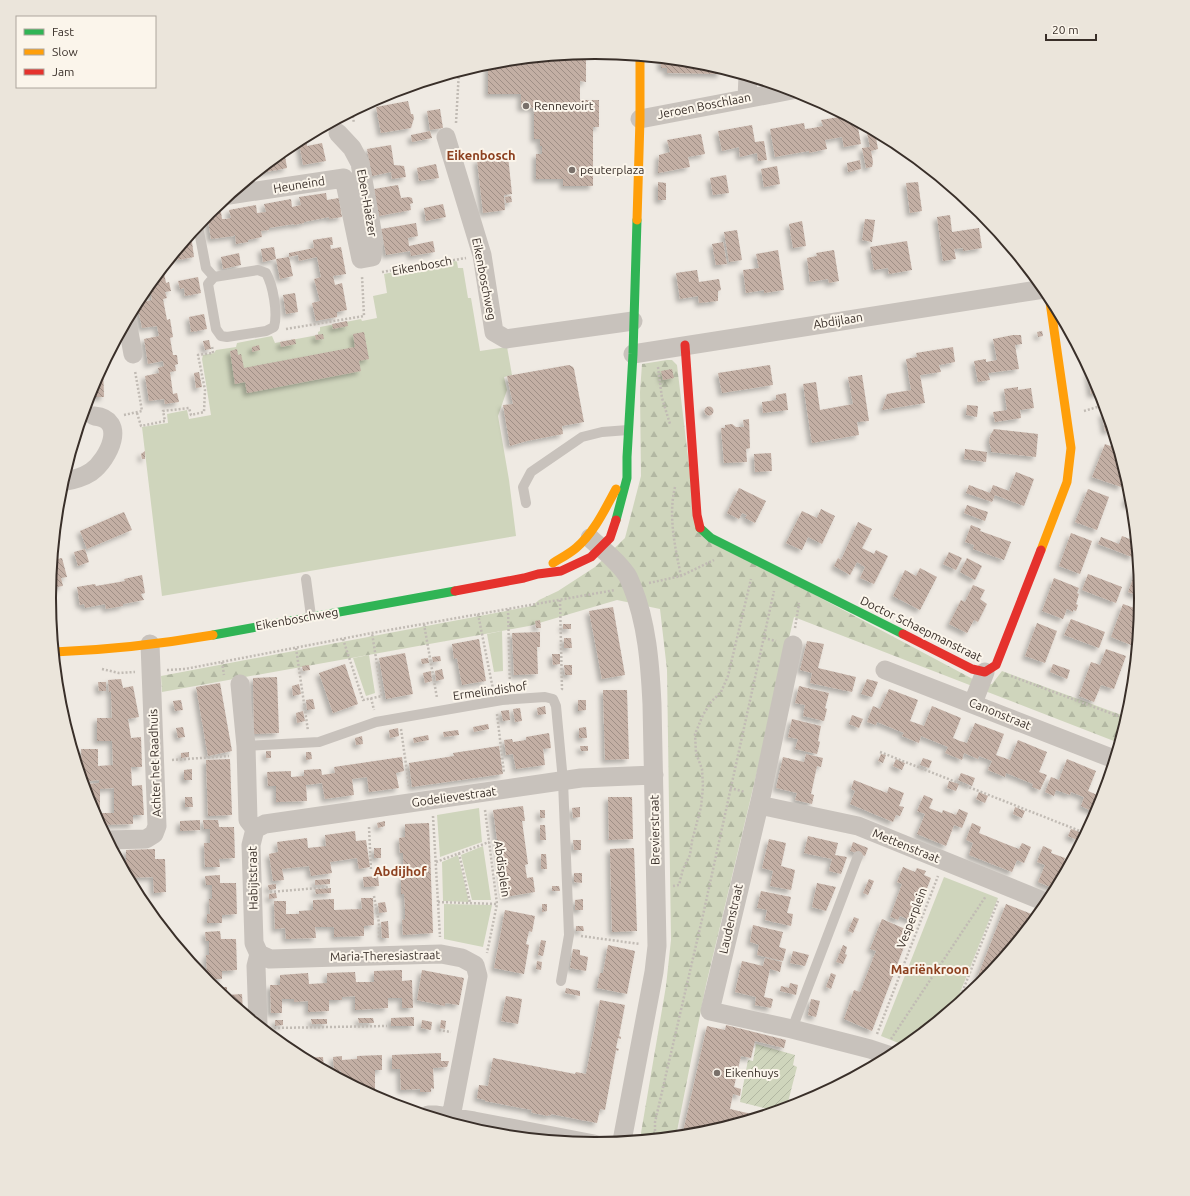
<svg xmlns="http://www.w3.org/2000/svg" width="1190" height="1196" font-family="Ubuntu,sans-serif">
<defs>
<pattern id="forest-firs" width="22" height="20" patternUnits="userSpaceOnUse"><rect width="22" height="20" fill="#cfd5bc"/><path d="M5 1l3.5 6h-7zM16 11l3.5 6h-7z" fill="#b2b7a2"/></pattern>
<pattern id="garden-furrows" width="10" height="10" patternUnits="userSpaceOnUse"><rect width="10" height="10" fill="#cfd5bc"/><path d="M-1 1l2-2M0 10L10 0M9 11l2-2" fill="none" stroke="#b2b7a2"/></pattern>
<pattern id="building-back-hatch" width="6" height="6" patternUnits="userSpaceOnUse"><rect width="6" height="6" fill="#c3afa4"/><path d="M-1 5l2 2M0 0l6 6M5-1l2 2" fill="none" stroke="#9f8f86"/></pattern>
<filter id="shadow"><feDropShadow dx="-3.5" dy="3.5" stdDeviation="2" flood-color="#0004"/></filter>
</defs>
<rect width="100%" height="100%" fill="#efeae3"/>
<!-- green -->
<path fill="#cfd5bc" d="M456 261 457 262 458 268H463L468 298H471L480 351 507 347 512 375 504 377 507 390 498 416 509 480 516 536 162 596 142 427 168 423 167 414 187 410 189 419 211 415 202 359 203 355 214 353 216 350 236 347 237 343 272 336 275 343 318 335V332L320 331V327L361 319 362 321 377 318 373 296 387 293 384 274 399 271 400 274 430 268V266Z
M502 631 503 671 494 672 487 634Z
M369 655 375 693 366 696 353 658Z
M479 808 482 842 440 857 437 815Z
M483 846 491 900H472L461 855Z
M458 855 469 902 443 901 442 862Z
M944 877 998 898 955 1005 906 1046 881 1036Z
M444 904 492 905 483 947 444 939Z"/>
<!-- forest -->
<path fill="url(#forest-firs)" d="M667 360H672L677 365 697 532 984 685 992 684 1002 671 1127 717 1119 743 794 617 706 985 676 1136 643 1139 641 1138V1133L666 986 671 940 667 670 660 609 617 600 529 626 162 692 161 676 532 606 539 600 558 591 595 567 625 538 641 476 640 392 642 364Z"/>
<!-- garden -->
<path fill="url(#garden-furrows)" d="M756 1044 795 1055 793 1065 797 1067 787 1106H791L776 1111 740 1102 748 1060 753 1061Z"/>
<!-- building -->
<path fill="url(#building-back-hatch)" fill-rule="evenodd" filter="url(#shadow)" d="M586 53V82L580 81V100H599V127H593V186H563V179H536V154H542V146H540V139H534V108H521V94H488V63Z
M661 58 702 63 721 68V74L667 73V68H661Z
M408 101 411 114H413L414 118 411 128 381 133 376 107Z
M440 109 443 128 430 130 427 111Z
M845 116 857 122 861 144 844 147 842 137 825 140 827 149 809 153V151L775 157 770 129 804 123 805 129 813 128 823 126 821 120Z
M752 125 755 142 764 141 767 160 758 161 757 153 740 157 739 147 722 151 718 131Z
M430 131 432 138 412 142 411 135Z
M875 132 878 149 871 151 873 162 872 167 866 168 862 148 870 147 867 133Z
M701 134 705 154 688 157 690 167 658 173 659 155 670 152 667 140Z
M308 135 309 140 306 141 307 146 322 143 326 161 303 165 299 142H295Z
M391 145 394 165 404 166 406 177 392 179 391 172 372 176 367 149Z
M284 150 287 168 255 174 265 166Z
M508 156 512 194 504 195 505 210 483 213 477 160Z
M860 160 861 169 848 172 847 163Z
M436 164 439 178 419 181 417 168Z
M777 166 780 184 764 187 761 169Z
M726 175 729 193 713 195 710 178Z
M658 182 666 183V200H658Z
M918 182 922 211 910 213 906 183Z
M398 185 401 198 409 197 412 198 413 203 410 204 411 210 379 216 374 189Z
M326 193 327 200 339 198 342 217 329 219V217L304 222V223L294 225V224L269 228V230L261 231 262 237 248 240V242L236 244 235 234 234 236 211 239 207 214 221 212 222 219H226L231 218 229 210 256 205 257 213 266 212 264 204 291 199 292 207 301 205 299 197Z
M511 196 512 202 506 203 505 197Z
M443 204 446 217 426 221 424 208Z
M950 215 952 232 979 228 982 248 963 251V248L954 249 956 259 943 261 937 217Z
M865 219 875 220 872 242 862 240Z
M802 221 806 246 793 248 789 224Z
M416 223 418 236 408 238 409 246 433 241 435 252 411 256 410 251 386 255 381 229Z
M737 230 742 260 729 262 724 232Z
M332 237 333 245H330L331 249 341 247 346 274 333 276 335 285 342 283 347 310 337 312V317L316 321 312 303 320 301 314 279 321 277 317 257 299 261 298 255 289 257 293 276 280 279 276 259 289 257V253L314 248 313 240Z
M907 241 912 270 889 274 888 268 874 270 870 247Z
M192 242 194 257 178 260 177 251 183 244Z
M723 242 727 264 716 265 712 244Z
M274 247 276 259 263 262 261 249Z
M778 250 784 290 764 293V290L746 293 743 270 759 268 756 254Z
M834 250 839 281 829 283 828 279 810 282 807 258 817 256 816 253Z
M239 253 241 265 223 269 221 257Z
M163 268 166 283 169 282 171 291 165 292 167 298 163 299 167 320 170 319 173 337 170 338 173 355H177L178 364 175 365 176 371 170 372 173 394 177 393 179 402 165 404 164 399 149 401 145 376 159 373 158 368 164 366 163 361 148 364 144 339 159 336 157 326 142 328 137 303 152 300 150 289 144 290Z
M697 270 699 282 719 279 721 290 718 291V301L699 303 698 296 680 299 676 273Z
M198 277 201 293 185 296 184 288 180 289 178 281Z
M295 293 298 312 286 314 283 295Z
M204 314 207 329 191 332 189 317Z
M347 321 348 326 333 329 332 324Z
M1042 331 1043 336 1038 337 1037 332Z
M364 332 369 359 359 361 361 371 247 393 245 382 235 384 230 351 237 349 238 355 241 354 244 368 355 347 353 334Z
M323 334 324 339 316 340 315 335Z
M1013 335H1021L1022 344 1015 345 1019 369 988 373 990 380 978 382 974 361 986 359V362L997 360 993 339Z
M295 339 296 344 281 347 280 342Z
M209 340 211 349 205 350 203 341Z
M259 345 260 350 252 352V347Z
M953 347 955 362 939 365 941 372 920 375 925 403 882 410 887 394 911 390 906 359 917 357 916 353Z
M103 365 104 397H89L91 389Z
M569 365 573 367 574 369 584 422 562 426 563 434 527 441 510 446 503 405 513 404 507 376Z
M770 365 773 385 722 393 718 373Z
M672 369 674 378 663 380 661 371Z
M1088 370H1089L1101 393 1091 394Z
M199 372 202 387 196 388 194 373Z
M862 375 869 421 857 422 859 435 812 443 803 384 816 382 820 410 853 404 848 377Z
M1018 387V390L1031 388 1034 408 1020 410 1021 418 995 422 993 412 1007 410 1004 389Z
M786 393 788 410 763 413 762 402 776 400V395Z
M967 405 978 406 977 417 966 415Z
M704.5 411a4.5 4.5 0 1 1 9 0a4.5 4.5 0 1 1-9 0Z
M1102 413H1107L1112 430 1105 431Z
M749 419 750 448 746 449 747 462 724 463 721 428H725V425L732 424 736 427H744L743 420Z
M994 429 1038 434 1036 457 991 452V448L989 442 990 436Z
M1105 444 1118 449 1125 475 1121 487 1092 477Z
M965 449 987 452 986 462 964 459Z
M145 451V459H142L141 454Z
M771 453 772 471 755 472 754 454Z
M1016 472 1034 479 1024 506 995 495 992 502 966 493 969 485 990 493 993 485 1009 491Z
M739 488 766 501 755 523 745 518 747 515 742 513 739 519 727 513Z
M1088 489 1109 497 1097 530 1075 522Z
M1130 489 1131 492 1132 506 1125 503Z
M967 505 988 512 985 521 964 513Z
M821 509 835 516 822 544 808 537 802 550 786 543 802 511 817 518Z
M124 512 132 530 87 549 80 531Z
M858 522 872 529 862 548 874 554 876 550 888 556 874 584 860 578 865 567 857 562 850 575 834 566 838 558 841 560Z
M971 525 981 529 980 531 1011 542 1004 560 973 549 974 545 965 542Z
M1071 533 1092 541 1080 574 1059 566Z
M1122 536 1135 541 1136 548 1132 557 1098 544 1101 537 1119 544Z
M85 549 89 562 78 566 74 552Z
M949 552 962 558 956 570 943 564Z
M62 558 67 577 61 578 63 586 50 588 53 560Z
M967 558 982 566 975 580 960 572Z
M1138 565 1141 597 1128 592Z
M920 568 937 577 920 610 893 596 905 570 916 576Z
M1088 574 1122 587 1116 603 1082 590Z
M142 575 145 593 141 594 144 600 123 604V606L106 609 105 604 85 608 84 604 80 605 77 587 95 584 96 586 125 581 124 579Z
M1054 578 1079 588 1077 593 1079 594 1076 604 1078 605 1076 611 1073 610V612L1067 609 1063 619 1042 611Z
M973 585 985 590 980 599 987 604 978 622 974 620 967 633 949 624 961 600 965 602Z
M1123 604 1140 610 1138 625 1131 645 1111 637Z
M613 607 625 675 602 679 589 611Z
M1071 619 1105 632 1099 648 1064 635Z
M540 620 541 628H536L535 621Z
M1037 623 1057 631 1045 663 1025 656Z
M563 624H571V629H563Z
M540 632V647H537L538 674 514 675 512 633Z
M564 638H571L572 648H564Z
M479 639 486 681 462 685 457 658 454 659 452 644Z
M807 641 824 644 818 668 856 677 852 692 810 683 812 673 800 670Z
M1106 649 1126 656 1114 689 1101 685 1094 702 1079 696 1091 662 1100 665Z
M405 653 413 694 386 699 379 658Z
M552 654H560V664L553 665Z
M440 656 441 661 433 662 432 657Z
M428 658 429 663 422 664 421 659Z
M345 664 358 704 333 713 319 673Z
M1053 664 1070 670 1067 679 1050 672Z
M309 665 310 670 303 671 302 666Z
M564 665H572V675H565Z
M442 669 444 679 436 681 435 671Z
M431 671 432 681 425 683 423 673Z
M277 677 279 733 254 734 253 678Z
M121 679 123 688 133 686 139 717 128 719 131 738 141 737 142 767H131L132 786 142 785 144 815H133V824L100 825V816H96L90 807 88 799 87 784 99 783V780L83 782 81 749H98V766L113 765 112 741H97V718H112L111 691 109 692 108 680ZM114 788V813H100V789Z
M867 679 878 682 872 697 861 694Z
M98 682H106V691H99Z
M220 683 232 751 208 756 196 687Z
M299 684 301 694 293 696 292 686Z
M799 686 829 693 825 708 827 709 824 721 803 716 805 705 795 703Z
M889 689 918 700 910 721 924 726 932 706 961 718 953 738 960 741 967 743 975 723 1004 734 996 755 1010 760 1018 740 1047 752 1039 772 1047 775 1040 790 1032 787 1033 784 1006 773 1005 777 988 770 992 761 979 756 978 759 964 753 962 760 945 753 948 747 921 736 919 743 902 736 904 733 877 722 876 725 867 722 873 706 880 709Z
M603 690H627L629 759 605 760Z
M313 699 315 709 307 710 306 700Z
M181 700 183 710 175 711 173 701Z
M578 700H586V710L578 711Z
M545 706 546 714 538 715 537 708Z
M520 708 522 721 515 722 513 709Z
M509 710 510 720 503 721 501 711Z
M303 711 305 721 297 723 296 713Z
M852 715 863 719 859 728 849 724Z
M792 719 821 726 818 741 820 742 817 754 795 749 798 739 788 737Z
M488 724 489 729 474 732 473 727Z
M183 727 185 737 178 738 176 728Z
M586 727 587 738H579V728Z
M398 728 399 736 390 738 389 730Z
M458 730 459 735 444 737 443 732Z
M549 733 551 748 543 749 545 765 516 769 513 754 506 755 504 740 512 739 513 742 526 740V737Z
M428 735 429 740 414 743 413 738Z
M362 736 363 744 356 745 355 738Z
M499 746 503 774 412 787 409 763 454 756 453 753Z
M580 746H588V751H581Z
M266 751H271V758H266Z
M189 752V757L181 758V753Z
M306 752H311L312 759 306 760Z
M806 754 823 758 821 767 817 766 811 794 814 795 812 804 795 800 797 793 776 788 783 757 804 762Z
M881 754 886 755 883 763 878 761Z
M402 757 404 771 396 773 399 788 369 792 367 777 352 779 354 795 325 799 322 783 306 785 307 801 276 802V786H268L267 772 291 771V777L304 776V770L321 769 322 775 335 773 334 767Z
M923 758 932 761 929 768 920 765Z
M230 759 232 815 208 816 206 760Z
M896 759 905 763 902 770 893 766Z
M1067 759 1096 771 1088 791 1102 797 1096 813 1081 806 1084 797 1071 792 1070 795 1056 790 1054 796 1045 792 1051 777 1059 780Z
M192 769V780H184V770Z
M961 773 975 778 972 786 958 780Z
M854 780 887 793 889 787 904 793 899 806 904 807 900 816 896 815 893 822 850 804 855 791 851 789Z
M949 781 959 784 956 791 947 788Z
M979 792 988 796 985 803 976 799Z
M924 795 933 799 929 808 942 813 943 810 956 815 959 809 968 813 962 828 954 825 946 846 917 834 925 814 917 811Z
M185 797H192L193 807H185Z
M608 797H632L633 839 609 840Z
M523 806 525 821H522L528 864 525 865 527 878 533 877 535 892 505 897 493 810Z
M580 807V817L573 818 572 808Z
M1015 807 1025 811 1022 818 1013 814Z
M540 810H545V818H540Z
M200 820V830L180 831V821Z
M203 820H218L219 827H234L235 858 219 859 220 867H205L204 843H210V829H204Z
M385 821V826L378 828 377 823Z
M429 823 433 933 403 935 402 920 405 919V907L404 894H401V879H404L403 853H400L399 838 405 837V824Z
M972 823 981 827 979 833 1006 844 1019 849 1022 843 1031 847 1024 863 1017 860 1012 872 969 855 973 843 966 840Z
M540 825H545L546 840H540Z
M1071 829 1080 832 1077 840 1068 836Z
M355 831 356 841 366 840 370 867 359 869 357 858 330 862 332 873 311 876 309 866 282 869 284 880 273 881 269 854 278 852 277 842 307 838 308 848 326 846 325 835Z
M808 836 838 843 835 855 847 857 841 874 829 871 832 859 804 853Z
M769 839 786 843 781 866 795 870 791 890 770 886 773 871 762 868Z
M573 840H581V850H574Z
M853 842 868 848 865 856 850 851Z
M1043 846 1052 850 1051 853 1065 858 1064 861 1069 863 1055 889 1038 882 1045 865 1037 862Z
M374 848H381V858H374Z
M634 848 637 931 612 932 610 849Z
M155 849V859H165L166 892 154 893 153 877 129 878 119 861H126V850Z
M541 854H546L547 869H541Z
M903 867 915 872 917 868 926 871 924 875 931 878 914 922 900 916 898 920 890 917 902 884 897 882Z
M574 873H582V883L574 882Z
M220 875V883H236L237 914 222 915V923H207V914H210L209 899H212V885H206L205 876Z
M378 876 379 886 364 887 363 877Z
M330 879V884L315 885V880Z
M869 879 874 881 868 895 863 893Z
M817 883 836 887 826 911 812 907Z
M276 884V889L269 890 268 885Z
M552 886H559L560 891H552Z
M331 888V893L316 894 315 889Z
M761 891 791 897 787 913 793 914 791 926 765 920 767 910 757 908Z
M276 893 277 898 269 899V894Z
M361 898H373L374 925 364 926V936L334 937V927H315L316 938 286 939 285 928 275 929 274 901H286V914H299V911L313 910V900L334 899V910L362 909Z
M583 899V910H575V900Z
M385 902 387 912 379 913 378 903Z
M542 904H547V911L542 912Z
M1006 904 1034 915 1030 924 981 984 972 991Z
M505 910 535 916 532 932 529 931 526 944 529 945 524 974 494 968Z
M854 917 859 919 853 933 848 931Z
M882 919 910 931 872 1031 844 1019 854 990 860 992 876 951 870 949Z
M388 921 389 938H382L381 922Z
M753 925 783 932 779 947 786 949 783 961 757 955 759 945 750 942Z
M576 926H583L584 931H576Z
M220 931 221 939H236L237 970 222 971V979H207L206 955H209V941H206L205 932Z
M541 940 546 941 543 956 538 955Z
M608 945 635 951 627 994 597 988 600 973H603Z
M843 945 847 947 845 954 847 955 843 964 836 962Z
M573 949 580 950V955L588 957 586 971 570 968Z
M793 951 809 955 805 966 790 963Z
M765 958 782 962 780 972 770 969 764 997 773 999 771 1008 755 1005 756 997 735 992 742 961 763 966Z
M537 961 542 962 541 970 536 969Z
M402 970V981L412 980 413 1008H402V998H388V1008L355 1010V996L342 997V1000H329V1011L308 1012V1001L294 1002V999H282V1013H271L270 985H280V975L308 973 309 984 327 983V973L355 972 356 982H374V971Z
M422 970 464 978 459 1005 445 1003V1006L417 1000Z
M831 973 836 975 831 989 826 987Z
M790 983 798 985 796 995 780 991 781 986 789 988Z
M213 987H227V995L242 994 243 1012Z
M566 988 580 991V996L565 993Z
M506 996 522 999 518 1024 501 1021Z
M811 999 820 1001 816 1017 808 1015Z
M600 1000 625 1005 619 1036 621 1037V1039L618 1038 616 1048 619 1049 618 1051 616 1050 605 1110 600 1109 597 1123 551 1114 550 1116 548 1115V1116L533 1113 531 1112 532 1110 485 1101V1100L477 1098 479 1085 488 1086 493 1058 575 1074 576 1072 586 1074Z
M414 1017V1026H391V1018Z
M358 1018H373L374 1023H359Z
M311 1019H327V1024H312Z
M275 1020H283V1025L275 1026Z
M422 1020 432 1022 431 1030 421 1028Z
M441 1020 446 1021 445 1029 440 1028Z
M726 1025 786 1040 784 1048 755 1041 751 1058 741 1056 734 1087 741 1089 740 1096 733 1094 730 1109 760 1116 701 1134H692L683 1132 707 1026 725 1030Z
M441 1053V1061H449L447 1067 433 1068 434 1089 431 1088V1092H420V1089L401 1090 400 1069H392V1055Z
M382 1055V1070H375V1091H365L342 1079 341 1071 334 1072 333 1057 342 1056V1060L357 1059V1056Z
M323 1057 324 1069 303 1058Z"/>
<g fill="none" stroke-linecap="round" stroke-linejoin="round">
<!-- path -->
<path stroke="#c1bbb4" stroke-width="2.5" stroke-dasharray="2 2" stroke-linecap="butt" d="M443 76 459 74
M352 112 354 123
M456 123 459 71
M382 272 466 258
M286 329 364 316 362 276
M658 367 662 398 670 424
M1084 411 1104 405
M137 413 141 426 165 421 163 411 189 408 191 415 204 412 205 390 198 355 213 353 212 346
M124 415 142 411 135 371
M675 487C668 516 675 547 681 576
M649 583 681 576 714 560
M560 600 562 689 561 690
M508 609 510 687
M478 614 493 689
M424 624 437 698
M795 628 799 603
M764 638 776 641
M343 639 363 700 382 696 372 633
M296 648 308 731
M222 662 224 675
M102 669 119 673 135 672
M167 670 185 669 372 633 615 590
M1011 676 1126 719
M371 698 374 710
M497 714 504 773
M1124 719 1131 699
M401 729 409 786
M880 752 1085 833
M172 760 229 756
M730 788 745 792
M485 810 497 904 487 953
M433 816 440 937
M369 827 371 870
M459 853 470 903
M436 862 489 842
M673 886 679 885 683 869 690 855 692 841 701 807 703 787 702 769 696 753 695 734 703 715 711 702 721 692 728 676 751 579
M270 892 330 887
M374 896 379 923V939
M438 902 497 904
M581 936 640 944
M958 1003 998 901
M274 1028 387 1026
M439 1030 451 1032
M877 1034 938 876
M891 1039 986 896
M659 1138 655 1131V1122L703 915 774 591"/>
<!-- lane -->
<path stroke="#c8c2bc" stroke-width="10" d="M198 226 206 268 214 277
M258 270 266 273C273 285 278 313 274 327L266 331 227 337 221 336 216 329 208 284 214 277Z
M526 503 523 487 531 472 582 437 602 432 628 430
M306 579 311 616
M246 746 319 742 376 722 502 700 545 697 553 699 556 706 563 781 569 935 561 981
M792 1029 858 856"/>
<!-- street -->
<path stroke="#c8c2bc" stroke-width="19" d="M747 98 748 76
M640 119 792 90
M446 137 482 255 494 332 506 339 633 321
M229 195 344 178 361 259 372 257 374 242 360 163 352 148 338 133
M127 321 133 354
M633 354 1044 289
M62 482C73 480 82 478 91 472 109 459 128 419 94 416
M590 538C603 550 617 560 627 575 629 578 630 582 632 586 647 623 650 664 652 704L657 946 654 972 622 1141
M793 645 761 797 710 1011 792 1029 870 1049 891 1056
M885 670 1114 759
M240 684 246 746 248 820 255 829 251 845 254 943 259 954 256 966 258 1024
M973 703 985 672
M759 805 858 826 1048 903
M255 829 265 824 581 778 654 775
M108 840 146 839 154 834 157 826 150 644
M259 954 270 959 441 954 462 958 475 965 478 976 451 1117
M428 1115H435L474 1121 594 1144"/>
<!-- fast -->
<path stroke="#30b455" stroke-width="9" d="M616 520 627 478V457L633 354 637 220
M700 528 711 538 903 634
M213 635 455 591"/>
<!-- slow -->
<path stroke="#ff9f0a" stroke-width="9" d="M637 220 640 119V56
M1041 550 1067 482 1071 448 1049 295
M553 563C561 558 569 554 576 548 594 533 605 509 616 489
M54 652C107 650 161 644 213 635"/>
<!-- jam -->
<path stroke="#e5322d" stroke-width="9" d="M685 345 697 515 700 528
M455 591 524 578 538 574 561 571 591 557 610 538 616 520
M903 634 972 669 985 672 996 665 1041 550"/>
</g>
<!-- markers -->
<g fill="#79706a" stroke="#fbf5eb" stroke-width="1.5">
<circle cx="526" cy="106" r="4"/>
<circle cx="572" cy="170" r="4"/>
<circle cx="717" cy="1073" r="4"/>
</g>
<g text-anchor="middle" stroke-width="4" stroke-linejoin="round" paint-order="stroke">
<!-- poi labels -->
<g font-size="12" fill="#392f29" stroke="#fbf5eb" text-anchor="start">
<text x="534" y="110">Rennevoirt</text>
<text x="580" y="174">peuterplaza</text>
<text x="725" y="1077">Eikenhuys</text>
</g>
<!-- street labels -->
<g font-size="12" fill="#392f29" stroke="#fbf5eb">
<text transform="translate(704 106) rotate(-11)" y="4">Jeroen Boschlaan</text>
<text transform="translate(299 185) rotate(-9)" y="4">Heuneind</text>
<text transform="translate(367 203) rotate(80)" y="4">Eben-Haëzer</text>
<text transform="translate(422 266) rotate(-10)" y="4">Eikenbosch</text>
<text transform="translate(484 279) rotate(79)" y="4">Eikenboschweg</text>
<text transform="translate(838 321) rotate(-9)" y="4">Abdijlaan</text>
<text transform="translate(297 619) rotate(-10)" y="4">Eikenboschweg</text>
<text transform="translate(921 629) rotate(26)" y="4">Doctor Schaepmanstraat</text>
<text transform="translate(490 691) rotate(-8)" y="4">Ermelindishof</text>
<text transform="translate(1000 714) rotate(22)" y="4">Canonstraat</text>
<text transform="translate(155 763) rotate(-92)" y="4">Achter het Raadhuis</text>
<text transform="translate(454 797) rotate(-8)" y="4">Godelievestraat</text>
<text transform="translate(655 830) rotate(-91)" y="4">Brevierstraat</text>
<text transform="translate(906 846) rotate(22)" y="4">Mettenstraat</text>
<text transform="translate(502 869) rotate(82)" y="4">Abdisplein</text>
<text transform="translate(253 878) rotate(-91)" y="4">Habijtstraat</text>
<text transform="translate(912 918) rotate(-69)" y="4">Vesperplein</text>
<text transform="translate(731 919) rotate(-77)" y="4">Laudenstraat</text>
<text transform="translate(385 956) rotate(-1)" y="4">Maria-Theresiastraat</text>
</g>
<!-- neighbourhood labels -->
<g font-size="13" font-weight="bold" fill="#8c401f" stroke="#fbf5eb">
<text x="481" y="160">Eikenbosch</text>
<text x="400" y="876">Abdijhof</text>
<text x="930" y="974">Mariënkroon</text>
</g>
</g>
<!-- crop -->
<path d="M0 0H1190V1196H0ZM56 598a539 539 0 1 1 1078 0a539 539 0 1 1-1078 0Z" fill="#ebe5db" fill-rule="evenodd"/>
<path fill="none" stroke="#392f29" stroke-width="2" d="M56 598a539 539 0 1 1 1078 0a539 539 0 1 1-1078 0Z"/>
<!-- legend -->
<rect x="16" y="16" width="140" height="72" fill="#fbf5eb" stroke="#ada69d"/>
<rect x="24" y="29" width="20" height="6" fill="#30b455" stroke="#ada69d"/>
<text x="52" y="36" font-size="12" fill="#392f29">Fast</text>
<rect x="24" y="49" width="20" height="6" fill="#ff9f0a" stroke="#ada69d"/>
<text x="52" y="56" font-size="12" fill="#392f29">Slow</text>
<rect x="24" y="69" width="20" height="6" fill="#e5322d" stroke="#ada69d"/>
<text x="52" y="76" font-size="12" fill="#392f29">Jam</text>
<!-- scale -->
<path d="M1046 34v6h50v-6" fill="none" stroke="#392f29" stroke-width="2"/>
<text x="1052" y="34" font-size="12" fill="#392f29" stroke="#fbf5eb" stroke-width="3" paint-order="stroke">20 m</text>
</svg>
